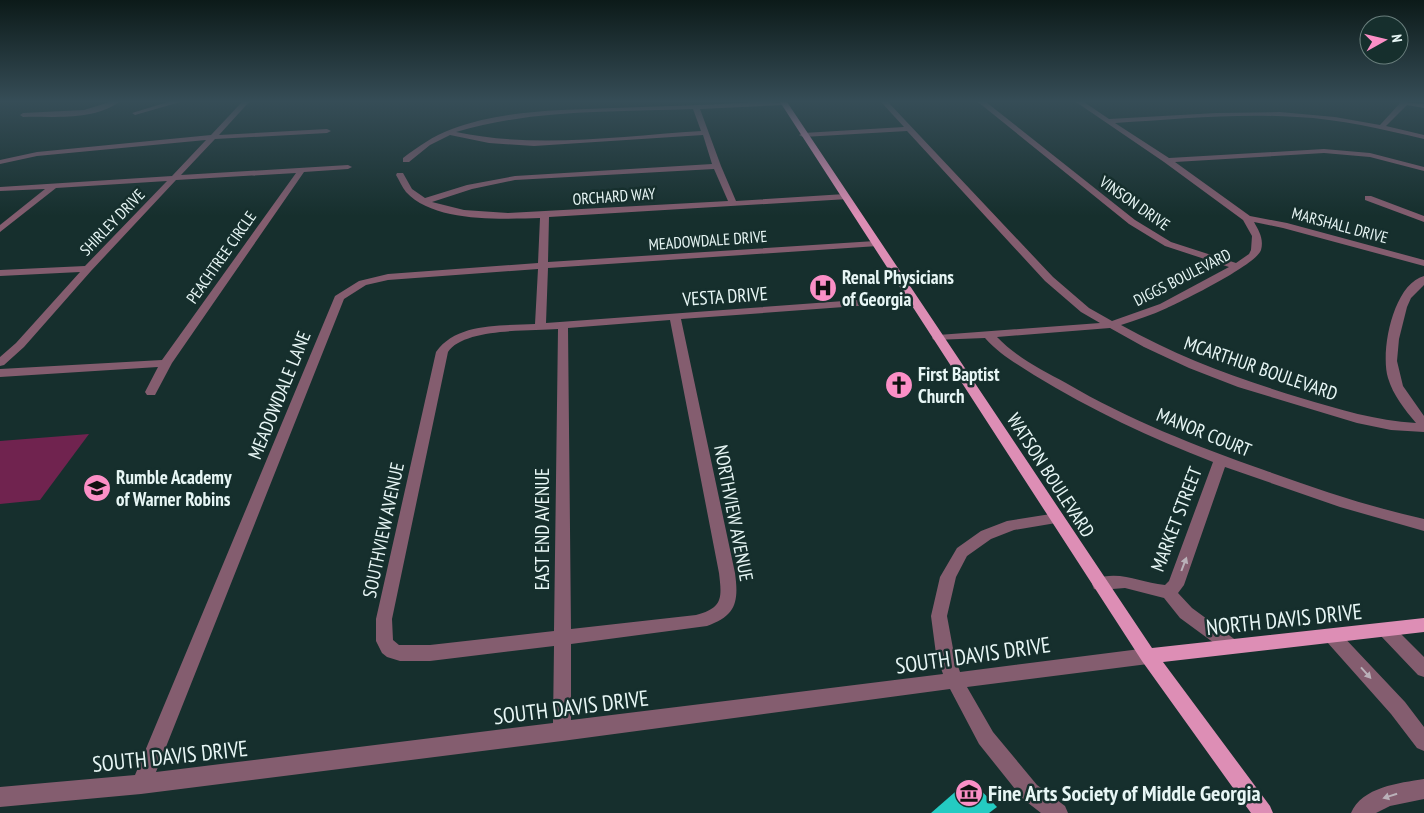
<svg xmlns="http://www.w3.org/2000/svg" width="1424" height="813" font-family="'PT Sans Narrow',sans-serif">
<rect width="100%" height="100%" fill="#162f2d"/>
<!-- green -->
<path fill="#70234f" d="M89 434 40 500 0 504V441Z"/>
<!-- building -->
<path fill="#24cbc2" d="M970 779 997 807 989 813H931Z"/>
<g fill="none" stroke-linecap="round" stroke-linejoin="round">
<!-- minor -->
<path fill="#845d6f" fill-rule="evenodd" d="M110 102H119C93 121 53 116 23 117L20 115 23 113 84 110Z
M168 102H180L135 115 132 113Z
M242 102H249L219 135 327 129 331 131 327 133 215 139 181 175 348 165 352 167 348 169 304 172 172 363 155 395H147L145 392 158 367 0 377V369L162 360 296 173 176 180 91 271 24 347 4 365 0 366V357L16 343 80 272 0 276V270L85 266 167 181 56 188 0 232V225L45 189 0 191V187L172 176 206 140 37 156 0 164V160L37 152 211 135Z
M758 102 786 103 783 105 700 109 721 166 736 201 845 194 848 195V199L549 217 548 262 875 241 880 244 878 246 548 268 546 323 912 296 917 299 912 302 681 319 735 573C739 602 736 616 707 626L571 644V720L943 674 936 654 931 616 940 577 957 548 981 531 1007 521 1057 513 1062 514 1064 518 1062 522 1014 530 991 539 967 556 956 577 947 616 954 654 960 672 1148 648 1154 651 1157 656 1154 661 1148 664 967 687 993 732 1037 785 1065 806 1068 813H1041L1023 799 979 744 950 689 562 741 141 794 0 807V787L135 775 335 296 359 281 388 274 538 263 540 218C503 219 434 223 406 192 402 187 399 180 396 175L397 173H403L412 189 425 198 467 185 515 176 712 164 703 135 534 146 489 143 450 135 430 145 409 162H403V158C419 146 433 136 452 129 503 110 560 110 613 108 662 106 710 105 758 102ZM693 109 701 131C620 136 537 149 456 132 533 109 614 112 693 109ZM714 169 728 201 508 213 464 210 432 202 472 189 515 180ZM538 269 535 324C502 326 457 322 436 352L376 619V641L382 653 387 657 400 661H430L554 646 553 723 156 772 344 299 366 285 388 280ZM670 320 719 573C722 598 723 608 696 615L571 629 568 328ZM558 329 554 631 430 645H399L393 640 392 619 448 352C463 328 530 331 558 329Z
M881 102H888L1053 277 1089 308 1112 321 1160 304 1229 267 1165 246 1129 224 978 102H986L1135 220 1171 242 1236 263 1249 254 1251 250 1252 236 1243 220 1164 162 1076 102H1084L1109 119 1216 113 1280 112 1335 117 1380 125 1401 102 1424 104V108L1407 105 1386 126 1424 135V139C1382 129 1340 119 1297 117 1236 113 1176 119 1115 123L1169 158 1324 149 1370 153 1424 167V171L1370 157 1324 153 1175 162 1250 216 1287 223 1424 260V266L1283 228 1254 222C1259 231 1264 239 1261 250 1257 264 1183 301 1167 308 1152 315 1136 320 1121 325 1180 358 1236 378 1301 398 1339 409 1376 421 1416 423 1405 410 1393 395 1388 378 1380 352 1393 284 1424 276V285L1411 298 1407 307 1399 339 1397 361 1403 386 1424 416V432L1391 430 1357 423 1238 387 1189 368 1144 347 1110 328 997 337C1016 357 1042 370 1066 383 1129 420 1196 446 1264 470 1317 489 1370 507 1424 519V531L1340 507 1225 467 1184 585 1178 593 1192 608 1237 641 1240 646 1237 651 1231 653 1225 651 1180 618 1164 598 1125 588 1100 590 1094 589 1092 584 1094 579C1122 570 1139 583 1165 585L1169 581 1213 462C1151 438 1091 410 1034 375 1017 364 999 354 985 338L934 340 932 338 934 336 938 335 1100 323 1081 312 1045 281 907 131 803 137 799 135 803 133 904 127Z
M1365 196H1371L1424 216V222L1365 200Z
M1386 623 1392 625 1424 657V677L1418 675 1380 635 1378 630 1380 625Z
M1333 630 1339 632 1405 702 1424 727V751L1417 748 1391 714 1327 642 1324 637 1327 632Z
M1424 779V799L1390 806 1376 813H1351C1362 787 1399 783 1424 779Z"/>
<!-- major -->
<path fill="#dd8eb5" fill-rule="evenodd" d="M780 102H787L1152 648 1424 618V632L1163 662 1270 806 1273 813H1251L1142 661Z"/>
</g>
<!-- one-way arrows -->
<defs><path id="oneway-solid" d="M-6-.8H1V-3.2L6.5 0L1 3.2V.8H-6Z" transform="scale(1.25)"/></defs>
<g fill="#bab1b9">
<use href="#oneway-solid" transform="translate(1184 564) rotate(-69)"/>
<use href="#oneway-solid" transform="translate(1366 673) rotate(48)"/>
<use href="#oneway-solid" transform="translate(1390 796) rotate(162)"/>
</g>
<!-- sky -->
<linearGradient id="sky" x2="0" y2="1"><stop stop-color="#0c1a19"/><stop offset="0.47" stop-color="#364d57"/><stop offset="1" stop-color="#364d57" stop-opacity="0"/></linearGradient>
<rect width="1424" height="216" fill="url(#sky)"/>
<!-- icons -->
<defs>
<g id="hospital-disc" transform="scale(1.4375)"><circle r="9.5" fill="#fb8fc6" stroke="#162f2d"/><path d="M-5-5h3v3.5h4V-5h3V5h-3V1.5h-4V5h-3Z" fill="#111"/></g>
<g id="church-disc" transform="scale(1.4375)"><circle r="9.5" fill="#fb8fc6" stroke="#162f2d"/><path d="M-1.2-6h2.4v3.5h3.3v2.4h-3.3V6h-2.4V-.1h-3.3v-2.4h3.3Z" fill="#111"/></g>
<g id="school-disc" transform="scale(1.4375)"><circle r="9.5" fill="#fb8fc6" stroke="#162f2d"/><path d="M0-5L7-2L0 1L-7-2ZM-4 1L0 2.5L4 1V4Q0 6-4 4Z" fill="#111"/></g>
<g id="museum-disc" transform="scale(1.4375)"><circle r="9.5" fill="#fb8fc6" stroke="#162f2d"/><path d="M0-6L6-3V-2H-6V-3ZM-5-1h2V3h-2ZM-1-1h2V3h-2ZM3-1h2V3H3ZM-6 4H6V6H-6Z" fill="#111"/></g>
</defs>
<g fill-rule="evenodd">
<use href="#hospital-disc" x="823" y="288"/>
<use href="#church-disc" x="899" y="385"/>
<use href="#school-disc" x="97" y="488"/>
<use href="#museum-disc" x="969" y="793"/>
</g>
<g text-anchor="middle" stroke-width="5" stroke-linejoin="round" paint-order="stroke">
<!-- far-street labels -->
<g font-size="16" fill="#e7f6f5" stroke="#162f2d">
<text transform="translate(614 196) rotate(-4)" y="6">ORCHARD WAY</text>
<text transform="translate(1135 203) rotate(35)" y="6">VINSON DRIVE</text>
<text transform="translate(112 222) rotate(-46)" y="6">SHIRLEY DRIVE</text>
<text transform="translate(1340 225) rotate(15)" y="6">MARSHALL DRIVE</text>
<text transform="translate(708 240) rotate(-4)" y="6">MEADOWDALE DRIVE</text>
<text transform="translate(221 257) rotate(-55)" y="6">PEACHTREE CIRCLE</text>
<text transform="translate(1182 277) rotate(-27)" y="6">DIGGS BOULEVARD</text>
</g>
<!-- poi labels -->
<g font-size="19" font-weight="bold" fill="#e7f6f5" stroke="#162f2d" text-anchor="start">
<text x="842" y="284">Renal Physicians<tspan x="842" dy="22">of Georgia</tspan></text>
<text x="918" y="381">First Baptist<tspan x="918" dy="22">Church</tspan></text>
<text x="116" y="484">Rumble Academy<tspan x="116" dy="22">of Warner Robins</tspan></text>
</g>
<!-- street labels -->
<g font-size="19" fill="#e7f6f5" stroke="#162f2d">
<text transform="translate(725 296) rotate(-4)" y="7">VESTA DRIVE</text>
<text transform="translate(1261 368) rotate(19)" y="7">MCARTHUR BOULEVARD</text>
<text transform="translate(279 395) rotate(-68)" y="7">MEADOWDALE LANE</text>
<text transform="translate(1204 432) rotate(22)" y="7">MANOR COURT</text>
<text transform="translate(1051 475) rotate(57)" y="7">WATSON BOULEVARD</text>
<text transform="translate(734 513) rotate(79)" y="7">NORTHVIEW AVENUE</text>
<text transform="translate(1176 519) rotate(-69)" y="7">MARKET STREET</text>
<text transform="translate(542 529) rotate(-90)" y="7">EAST END AVENUE</text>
<text transform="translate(383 530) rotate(-78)" y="7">SOUTHVIEW AVENUE</text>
</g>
<!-- near-street labels -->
<g font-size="22" fill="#e7f6f5" stroke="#162f2d">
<text transform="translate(1284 619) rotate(-6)" y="8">NORTH DAVIS DRIVE</text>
<text transform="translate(973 655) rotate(-8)" y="8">SOUTH DAVIS DRIVE</text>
<text transform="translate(571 707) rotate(-7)" y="8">SOUTH DAVIS DRIVE</text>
<text transform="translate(170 756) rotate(-6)" y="8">SOUTH DAVIS DRIVE</text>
</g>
<!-- near-poi labels -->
<g font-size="22" font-weight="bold" fill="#e7f6f5" stroke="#162f2d" text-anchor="start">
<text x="988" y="801">Fine Arts Society of Middle Georgia</text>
</g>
</g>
<!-- north arrow -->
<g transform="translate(1384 40) rotate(82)"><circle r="24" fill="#162f2d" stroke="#6a7f7d"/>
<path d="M0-4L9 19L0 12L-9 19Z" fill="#fb8fc6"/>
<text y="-8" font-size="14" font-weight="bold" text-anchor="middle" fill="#e7f6f5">N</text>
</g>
</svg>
